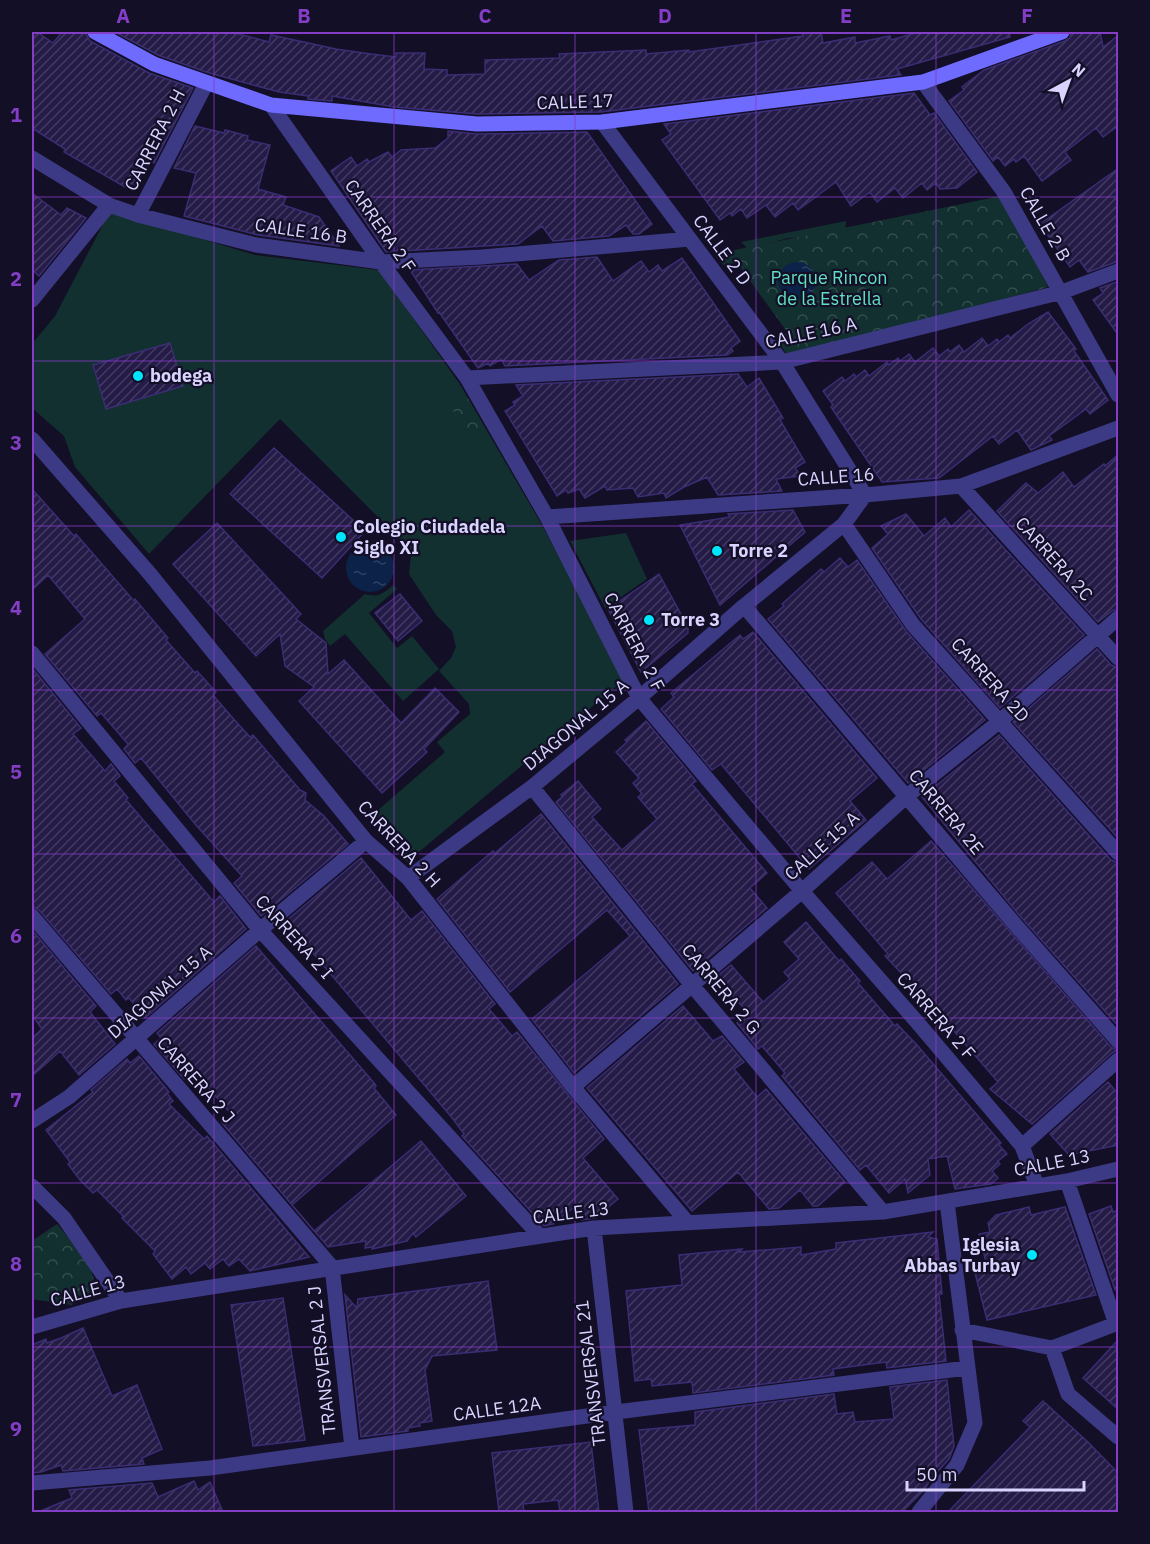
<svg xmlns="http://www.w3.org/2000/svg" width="1150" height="1544" font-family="'IBM Plex Sans',sans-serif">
<defs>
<pattern id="park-crowns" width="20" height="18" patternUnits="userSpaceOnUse" patternTransform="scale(1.5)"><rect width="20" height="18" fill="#12302f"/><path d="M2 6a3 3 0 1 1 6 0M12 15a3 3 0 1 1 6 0" fill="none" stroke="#344d4e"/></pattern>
<pattern id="water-ripples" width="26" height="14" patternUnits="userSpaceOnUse" patternTransform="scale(1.5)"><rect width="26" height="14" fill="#0c2248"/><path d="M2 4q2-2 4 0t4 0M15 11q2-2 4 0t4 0" fill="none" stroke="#2f4163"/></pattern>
<pattern id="building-hatch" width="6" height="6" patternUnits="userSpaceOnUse" patternTransform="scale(1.5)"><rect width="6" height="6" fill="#241b47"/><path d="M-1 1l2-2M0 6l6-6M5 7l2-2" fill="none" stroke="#433b63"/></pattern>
</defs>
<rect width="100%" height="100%" fill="#130f26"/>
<!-- grass -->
<path fill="#12302f" d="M110 211 255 255 379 270 459 383 539 520 625 679 407 862 370 817 445 752 437 742 470 714 469 704 439 671 451 658 456 647 452 631 436 615 409 574 411 554 382 521 280 419 149 554 75 467 64 436 32 408V344L55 316Z
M846 221 843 260 810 237 788 238 748 249 741 242Z
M626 533 647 579 605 608 570 541Z
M393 585 397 589 369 613 397 648 412 636 439 669 403 701 345 634 330 646 325 639 323 631 365 594C378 598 384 593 393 585Z"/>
<!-- park -->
<path fill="url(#park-crowns)" d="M1001 196 1048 287 789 358 776 338 788 333 737 263 723 265 715 254Z
M459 383 489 435 464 429 449 404Z
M57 1224 72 1242 86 1255 97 1289 71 1305 32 1299V1241Z"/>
<!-- water -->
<path fill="url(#water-ripples)" d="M778 281a19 19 0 1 1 38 0a19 19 0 1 1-38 0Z
M346 568a24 24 0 1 1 48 0a24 24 0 1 1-48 0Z"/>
<!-- building -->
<path fill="url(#building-hatch)" stroke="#3b2d73" stroke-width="1.5" d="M32 32H37L53 43 62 32H85L90 41 149 73 193 88 154 163 150 162 132 191 64 152 65 149 32 128Z
M115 32H231L269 42 271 35 336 49 371 54 396 57V53H425L424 69 447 70V75L485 74V60L560 58 559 54 646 50V54L689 50V52L803 36 802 32H821L823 43 855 37V43L890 36 891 40 919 32H1009L1010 37 897 69 901 75 601 112 477 114 394 107 332 96V101L308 99V96L279 92 206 72 158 55Z
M1071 32H1100L1103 47 1119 35V125L1103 137 1096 128 1065 152 1071 160 1042 181 1024 156 1016 162 1014 159 1005 166 998 157 993 161 949 101 964 90 962 87 984 70 1065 41 1070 38Z
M914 93 930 115 934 113 977 172 957 188 940 189 936 183 927 190 922 183 903 198 895 188 877 202 870 192 851 206 836 182 798 210 793 203 775 217 766 205 747 218 741 209 732 216 730 213 720 220 662 140 671 134 664 124Z
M195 126 224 133 225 130 248 136 247 140 270 145 258 189 286 197 283 205 319 217 339 246 258 235 184 216 196 173 174 168Z
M448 131 477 134 587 132 652 224 639 234H633L626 225 609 236 553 241 542 226 518 244 402 251V248L396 251 386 252 331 171 351 157 357 166 367 159 369 162 388 152 392 157 401 150 435 148 448 138Z
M1119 168V261L1088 272 1079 260 1070 267 1040 224Z
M32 193 61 215 67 208 86 218 39 276 32 270Z
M597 257 613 281 641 261 649 272 658 265 662 271 682 258 740 341 731 348 733 351 727 355 505 366 501 359 490 366 488 363 478 368 439 312 438 313 410 270 517 264 529 280 559 260Z
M1119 281V336L1093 300 1103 293 1100 288Z
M1048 312 1076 349 1074 351 1108 400 1090 414 1086 409 1049 436 1052 440 1031 450 1017 430 999 444 993 436 939 478 882 482 831 407 833 405 823 391 842 377 845 381 854 374 856 377 865 370 869 376 887 362 889 365 898 358 900 361 909 354 915 362 933 348 939 356 948 349 950 352 959 345 964 352 982 338 988 346 997 339 999 342 1008 335 1010 338 1028 324Z
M170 343 183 386 106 409 93 365Z
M738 374 747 387 759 378 783 418 780 420 805 462 795 468 801 476 776 479 782 491 718 495 707 477 684 487 666 498 664 493 638 497 633 488 607 490 605 486 585 498 579 489 568 493 566 490 557 496 505 411 515 405 513 402 523 396 516 385Z
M274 448 365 531 322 578 230 494Z
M1119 454V609L1112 611 1098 622 997 511 1026 483 1038 493 1063 472 1074 487 1104 464 1105 466Z
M32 489 74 536 76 534 134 601 135 599 168 638 166 640 195 673 197 671 216 692 213 695 231 716 250 737 253 735 300 790 306 793 305 800 324 816 348 844 261 916 234 883 242 876 195 824 141 758 135 763 124 749 128 744 101 713 97 716 45 654 85 619 48 575 32 590Z
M793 510 805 532 720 605 680 525 730 517 728 514Z
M969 510 1084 635 1000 708 921 619 872 548 888 534 881 526 906 514 924 536 945 518 951 527Z
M217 523 301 614 296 619 326 643 328 674 344 660 401 723 435 688 459 712 424 749 427 752 382 793 299 701 314 687 285 666 280 634 256 656 173 564Z
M840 558 848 567 857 560 906 631 985 720 908 783 768 619 784 606 782 604 821 569 824 572Z
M659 574 688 627V633L641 672 608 609Z
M400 594 422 621 398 641 375 613Z
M753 632 877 778 850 801 866 820 809 869 721 764 712 770 661 709 674 697 671 693 740 635 743 639Z
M1097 649 1111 665 1119 668V839L1013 722Z
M32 668 81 728 73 734 105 771 111 764 120 776 114 781 128 798 126 800 214 902 220 896 246 929 145 1018 129 998 126 1000 117 989 111 994 39 910 32 906Z
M646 721 696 781 692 784 767 873 750 888 767 908 693 971 556 802 562 797 561 795 578 781 601 809 592 817 622 850 657 819 638 797 642 794 633 783 639 778 616 752 627 742 625 740Z
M999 735 1111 860 1119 863V1027L1020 916 922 797Z
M541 814 678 984 574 1073 532 1019 630 936 607 910 510 992 437 899 493 851 495 853Z
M931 841 1111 1047 1117 1050 1112 1053 1032 1124 990 1089 998 1082 934 1008 885 956 888 954 836 893 872 862 887 879Z
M361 858 411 920 422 911 495 1004 489 1009 512 1036 517 1032 604 1139 583 1158 618 1199 595 1218 582 1220 573 1208 553 1224 544 1226 462 1136 464 1134 453 1119 286 921Z
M806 922 839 961 841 959 860 981 858 983 895 1026 897 1024 917 1045 1001 1143 999 1145 1007 1154 998 1161 1000 1164 992 1171 998 1178 991 1184 955 1189 947 1156 928 1159 930 1175 908 1193 905 1179 889 1193 866 1165 860 1170 782 1076 785 1073 762 1046 758 1049 737 1023 749 1014 716 977 731 965 763 1002 790 979 784 972 799 959 784 942Z
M32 930 96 1006 90 1012 115 1044 79 1075 60 1051 32 1076V1038L42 1029 32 1015Z
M256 946 375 1084 376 1086 374 1088 396 1115 292 1205 314 1231 421 1141 466 1196 416 1237 413 1233 407 1241 372 1249V1247L365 1248 366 1241 328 1247 222 1123 232 1115 193 1070 184 1079 154 1044 161 1038 157 1033Z
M683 1006 713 1041 722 1036 744 1062 734 1069 757 1097 766 1089 845 1182 818 1206H813L800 1190 779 1208 769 1209 738 1172 692 1211 587 1088Z
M139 1056 169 1092 167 1093 173 1101 169 1104 204 1139 207 1136 309 1257 250 1271 239 1259 229 1266 223 1259 210 1269 205 1263 191 1274 186 1267 172 1279 153 1254 155 1251 122 1218 123 1216 97 1190 93 1193 80 1180 68 1164 70 1162 46 1130 93 1092 91 1090 127 1059 130 1063Z
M1108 1082 1119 1095V1145L1069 1155 1050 1134Z
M1111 1206 1113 1212 1119 1210V1290H1115L1089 1214Z
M1029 1207 1031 1215 1065 1207 1096 1295 987 1320 974 1269 987 1266 979 1234 990 1232 988 1223 996 1215Z
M933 1232 928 1237 937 1239 942 1294H939L946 1361 887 1368 886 1362 833 1369 834 1375 693 1393 692 1382 652 1386 651 1379 635 1381 626 1291 682 1285 679 1255 742 1249 739 1252 801 1247V1255L836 1249V1243Z
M488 1281 497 1350 432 1356 425 1370 432 1421 419 1423 420 1426 408 1428V1431L361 1437 345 1295 357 1308 358 1299Z
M283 1298 305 1440 253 1446 231 1305Z
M83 1328 112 1396 137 1385 162 1449 142 1458 144 1464 63 1471 61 1465 41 1472 32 1473V1345L46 1339 47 1343 61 1338Z
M1119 1339V1410L1083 1378Z
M947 1380 954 1446 949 1459 930 1480 925 1489 902 1512H649L639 1430 695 1425V1412L834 1394 837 1414 853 1412 855 1422 894 1419 890 1387Z
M1043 1401 1089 1443 1119 1474V1506L1113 1512H948L1030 1427 1023 1421Z
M591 1442 599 1512H560L558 1500 523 1504 524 1512H499L492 1453Z
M194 1481 198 1490 210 1482 223 1512H38L72 1498 69 1490 152 1483 158 1497Z"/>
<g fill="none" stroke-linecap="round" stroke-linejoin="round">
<!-- street -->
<path stroke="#3d3a85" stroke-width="15" d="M923 82 1004 192 1118 395
M271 105 381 262 467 378 547 517 639 698 802 891 917 1022 1022 1146 1037 1186
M32 158 109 205 138 215 256 245 381 262 482 257 690 239
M138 215 206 84
M32 300 109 205
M467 378 782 362 1062 292 1118 271
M32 439 150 574 366 841 408 878 573 1087 688 1223
M961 486 1118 658
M547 517 865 495 961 486 1118 428
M844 524 913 625 1118 853
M744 606 1013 922 1118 1041
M32 653 260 930 540 1236
M532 787 691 984 883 1212
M408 878 532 787 639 698 744 606 844 524 865 495 782 362 602 122
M32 916 332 1267 352 1448
M573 1087 802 891 907 796 1000 721 1118 618
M32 1121 69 1097 260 930 366 841
M1022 1146 1118 1060
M1067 1181 1116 1324
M32 1186 64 1218 121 1301
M594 1228 626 1512
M32 1327 121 1301 594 1228 883 1212 1067 1181 1118 1169
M962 1330 1052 1348 1118 1323
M1052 1348 1068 1394 1118 1437
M32 1483 210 1468 616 1412 967 1368
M919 1512 957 1465 975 1423 947 1202"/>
<!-- secondary -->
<path stroke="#6f6bff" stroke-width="15" d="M95 32 154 64 271 105 477 124 602 122 923 82 1062 32"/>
</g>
<!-- grid -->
<path fill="none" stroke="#843dc5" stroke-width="1.5" stroke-opacity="0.55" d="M214 32V1512M394 32V1512M575 32V1512M756 32V1512M936 32V1512M32 197H1118M32 361H1118M32 526H1118M32 690H1118M32 854H1118M32 1018H1118M32 1183H1118M32 1347H1118"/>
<!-- markers -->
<g fill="#00e5ff" stroke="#130f26" stroke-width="2">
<circle cx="138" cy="376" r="6"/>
<circle cx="341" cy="537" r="6"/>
<circle cx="717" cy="551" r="6"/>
<circle cx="649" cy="620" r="6"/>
<circle cx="1032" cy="1255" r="6"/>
</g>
<g text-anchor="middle" stroke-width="4.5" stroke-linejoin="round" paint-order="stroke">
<!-- street labels -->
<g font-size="18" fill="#d9d4ff" stroke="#130f26">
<text transform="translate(575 102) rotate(-2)" y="6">CALLE 17</text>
<text transform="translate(155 140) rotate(-63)" y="6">CARRERA 2 H</text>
<text transform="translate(1045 224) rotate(60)" y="6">CALLE 2 B</text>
<text transform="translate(380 226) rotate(55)" y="6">CARRERA 2 F</text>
<text transform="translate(301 231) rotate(8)" y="6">CALLE 16 B</text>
<text transform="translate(722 250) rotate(53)" y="6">CALLE 2 D</text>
<text transform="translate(811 333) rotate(-12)" y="6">CALLE 16 A</text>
<text transform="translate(836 477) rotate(-4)" y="6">CALLE 16</text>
<text transform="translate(1054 559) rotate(48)" y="6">CARRERA 2C</text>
<text transform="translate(634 642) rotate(62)" y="6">CARRERA 2 F</text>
<text transform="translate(990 680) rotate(48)" y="6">CARRERA 2D</text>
<text transform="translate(576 725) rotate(-40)" y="6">DIAGONAL 15 A</text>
<text transform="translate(946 812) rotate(50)" y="6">CARRERA 2E</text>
<text transform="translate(399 844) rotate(47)" y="6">CARRERA 2 H</text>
<text transform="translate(822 846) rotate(-42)" y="6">CALLE 15 A</text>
<text transform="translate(294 937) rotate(48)" y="6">CARRERA 2 I</text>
<text transform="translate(721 989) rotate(50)" y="6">CARRERA 2 G</text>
<text transform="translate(160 992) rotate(-41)" y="6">DIAGONAL 15 A</text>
<text transform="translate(936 1016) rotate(49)" y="6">CARRERA 2 F</text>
<text transform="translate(196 1080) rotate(49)" y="6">CARRERA 2 J</text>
<text transform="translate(1052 1163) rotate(-11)" y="6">CALLE 13</text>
<text transform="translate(571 1213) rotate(-7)" y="6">CALLE 13</text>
<text transform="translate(88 1291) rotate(-15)" y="6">CALLE 13</text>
<text transform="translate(322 1360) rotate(-96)" y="6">TRANSVERSAL 2 J</text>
<text transform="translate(591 1373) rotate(-97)" y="6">TRANSVERSAL 21</text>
<text transform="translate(497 1409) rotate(-8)" y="6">CALLE 12A</text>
</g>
<!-- park labels -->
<g font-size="18" fill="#5fe0c0" stroke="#130f26">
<text x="829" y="284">Parque Rincon<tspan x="829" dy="21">de la Estrella</tspan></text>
</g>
<!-- poi labels -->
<g font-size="18" font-weight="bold" fill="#d9d4ff" stroke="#130f26" text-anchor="start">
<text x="150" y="382">bodega</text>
<text x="353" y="533">Colegio Ciudadela<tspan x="353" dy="21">Siglo XI</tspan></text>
<text x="729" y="557">Torre 2</text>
<text x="661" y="626">Torre 3</text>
<text x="1020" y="1251" text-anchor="end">Iglesia<tspan x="1020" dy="21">Abbas Turbay</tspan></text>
</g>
</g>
<!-- border -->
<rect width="1150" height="1544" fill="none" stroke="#130f26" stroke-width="66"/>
<!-- north arrow -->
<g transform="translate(1069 81) rotate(41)" stroke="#130f26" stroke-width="4.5" paint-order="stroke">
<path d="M0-4.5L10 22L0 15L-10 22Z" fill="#d9d4ff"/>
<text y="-9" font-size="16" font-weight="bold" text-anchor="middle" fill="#d9d4ff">N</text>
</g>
<!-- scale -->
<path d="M907 1481v9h177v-9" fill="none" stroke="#d9d4ff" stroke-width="3"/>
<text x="916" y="1481" font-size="18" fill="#d9d4ff" stroke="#130f26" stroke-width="4.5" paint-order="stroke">50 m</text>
<rect x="33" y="33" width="1084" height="1478" fill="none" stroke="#843dc5" stroke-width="2"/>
<g font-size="20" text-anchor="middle" font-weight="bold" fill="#843dc5">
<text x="123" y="23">A</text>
<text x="304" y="23">B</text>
<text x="485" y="23">C</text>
<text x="665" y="23">D</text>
<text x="846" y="23">E</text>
<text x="1027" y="23">F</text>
<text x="16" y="122">1</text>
<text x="16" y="286">2</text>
<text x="16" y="450">3</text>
<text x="16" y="615">4</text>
<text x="16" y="779">5</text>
<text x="16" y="943">6</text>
<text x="16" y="1107">7</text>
<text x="16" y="1271">8</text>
<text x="16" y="1436">9</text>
</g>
</svg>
